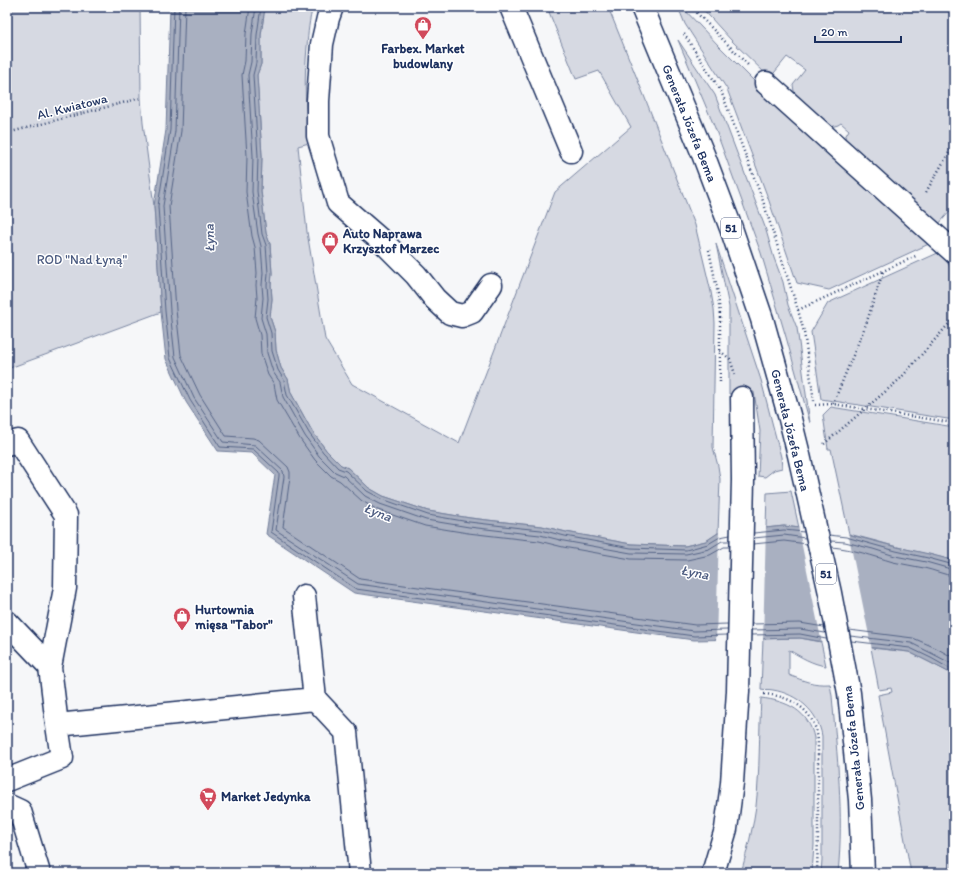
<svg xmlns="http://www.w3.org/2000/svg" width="961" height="880" font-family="Itim,sans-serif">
<rect width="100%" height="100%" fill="#f6f7f9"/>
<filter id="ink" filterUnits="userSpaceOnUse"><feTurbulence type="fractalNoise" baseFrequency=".025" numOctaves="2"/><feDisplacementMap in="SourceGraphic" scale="8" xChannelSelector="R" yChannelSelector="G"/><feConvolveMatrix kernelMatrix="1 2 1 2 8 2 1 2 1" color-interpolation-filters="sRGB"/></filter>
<g filter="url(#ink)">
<!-- green -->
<path fill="#d6d9e2" stroke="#7884a0" d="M7 7H140L141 98 143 123 154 206 161 312 7 369Z
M265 7H313C309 20 308 33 307 47 304 79 305 111 309 143L298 146 307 232 325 339 352 384 459 443 555 192 631 127 599 71 576 79 547 7H608L645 98 695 225 711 292 714 309 715 323 713 447 718 466 720 479 718 533 706 541 685 546 631 544 566 532 542 526 522 524 470 518 428 511 383 496 369 488 348 468 341 465 326 450 312 431 291 393 288 379 281 368 276 350 275 332 270 317 272 299 271 285 272 273 270 244 266 233 261 191 262 156 257 75 261 64V35Z
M678 7H682L719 46 761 88 931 243 829 290 797 283 768 198 727 89 685 24Z
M701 7H954V212L951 210 938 225 846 142 845 137 849 130 841 123 838 125 831 127 797 97 794 91 793 85 805 70 787 57 770 78 731 40Z
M678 40 715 95 765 227 774 258 783 282 788 305 797 328 810 423 786 337 761 253 715 128Z
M716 244 761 380 781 457 782 468 774 470 765 477 758 476 760 431 754 392 729 394V307Z
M940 252 949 265 954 276V420L821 399 811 332 828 303Z
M831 407 954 427V563L952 560 897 547 876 541 849 534 831 449H828L823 415Z
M791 491 799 528 784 526 766 528 767 493Z
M800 638 821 642 826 666C812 664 801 657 789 650V675C804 681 813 685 830 684L832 696C837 755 844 814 838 873H821L822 860V736C818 711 797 694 773 690 769 689 765 690 761 689L763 639Z
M871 648 909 652 929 662 954 675V873H911L878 695 892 692 891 688 879 690Z
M761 698C787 701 809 711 814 738V845L812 873H741C747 851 753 829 756 806 760 770 759 734 761 698Z"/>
<!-- water -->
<path fill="#a9b0c1" stroke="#707c99" d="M170 7H265L261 35V64L257 75 262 156 261 191 266 233 270 244 272 273 271 285 272 299 270 317 275 332 276 350 281 368 288 379 291 393 312 431 326 450 341 465 348 468 369 488 383 496 428 511 470 518 522 524 542 526 566 532 631 544 685 546 706 541 718 533 784 526 847 534 897 547 929 554 952 560 954 563V675L929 662 909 652 818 641 800 638 694 640 354 593 266 534 275 475 252 453 218 451 186 402 166 359 161 312 154 206 166 130Z"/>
<!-- pier -->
<path fill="#f6f7f9" d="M766 526 763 641 716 642 719 531Z
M798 526 848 532 872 650 822 644Z"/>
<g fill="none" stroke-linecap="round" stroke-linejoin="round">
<!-- shore -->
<path stroke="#546386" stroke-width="1" d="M174 7 170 130 158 206 165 311 170 358 190 400 220 447 253 449 279 473V476L271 532 356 589 694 636 727 635
M179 7 175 131 163 206 170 311 175 357 194 398 223 442 255 445 283 471 284 477 276 530 358 584 694 631 727 630
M185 7 181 131 169 206 176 310 181 355 200 395 226 436 253 438 259 440 288 467 290 472V477L283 527 360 579 695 625 728 624
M250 7 246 34 245 61 242 75 247 156 246 192 252 236 255 247 257 273 256 285 257 298 255 318 260 335 261 354 268 375 274 384 277 400 300 439 315 460 331 476 340 481 362 501 378 510 425 526 468 533 520 539 539 541 563 547 631 559 687 560 710 555 724 547H729
M256 7 252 34 251 62 248 75 253 156 252 192 258 234 261 246 263 273 262 285 263 298 261 318 266 334 267 353 273 372 280 382 283 397 305 436 319 456 335 472 344 476 365 496 380 504 426 520 469 527 521 533 540 535 564 541 631 553 686 554 709 549 722 541H730
M261 7 257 35 256 63 253 75 258 156 257 191 262 234 266 245 268 273 267 285 268 299 266 317 271 333 272 351 278 370 284 380 287 395 309 433 323 452 338 468 346 471 367 491 382 499 428 515 469 522 521 528 541 530 565 536 631 548 686 550 708 544 720 537 730 535
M754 533 784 530 804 532
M829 535 846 537 896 551 928 558 954 565
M754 538 784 535 805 538
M831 541 845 542 873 549 895 556 926 562 954 570
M753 544 784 541 807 544
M832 547C853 549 873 556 893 562 903 564 913 566 924 568 934 570 944 575 954 576
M752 624 800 623 824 627
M751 630 800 629 825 633
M849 630 913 638 936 648 954 658
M751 635 800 634 826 639
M850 636 911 643 933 654 954 665
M851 641 910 648 931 658 954 671"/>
<!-- minor casing -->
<g stroke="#1b2f5e" stroke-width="25">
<path id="minor" d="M332 7 328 18 322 44 318 101V136L338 203 384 243 416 275 435 299 450 313 462 316 472 312 491 285
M511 7 571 151
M766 83 954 252
M7 444 18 441 66 515 65 588 50 667 57 725
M7 622 50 667
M315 699 346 732 360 873
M7 780 62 758 57 725 315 699 304 596
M7 805 20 811 39 873
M713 873 726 829 732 783 738 691 743 480 742 398"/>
</g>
<!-- major casing -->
<g stroke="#1b2f5e" stroke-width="25">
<path id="major" d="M642 7 703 154 731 228 762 319 789 415 799 455 830 593 849 693 860 800 863 873"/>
</g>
<!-- path -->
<path stroke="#1b2f5e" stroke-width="2.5" stroke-dasharray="1 3" stroke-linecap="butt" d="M691 7 748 65
M684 34 721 91 763 201 798 310 804 332 814 401
M7 133 141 98
M926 192 954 144
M709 250 718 294 720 315V384
M798 310 918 255
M720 351 730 359 735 374
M833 404 866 324 883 272
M815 405 833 404 954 423
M824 444 900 379 954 318
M764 694C793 696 817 712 818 743V834L817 873"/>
<!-- minor -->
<use href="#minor" stroke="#fff" stroke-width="22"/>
<!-- major -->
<use href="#major" stroke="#fff" stroke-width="22"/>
</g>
</g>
<!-- icons -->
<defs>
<g id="shop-pin" transform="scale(0.9)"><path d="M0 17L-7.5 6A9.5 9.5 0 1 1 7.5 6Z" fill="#d1495b" stroke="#fff"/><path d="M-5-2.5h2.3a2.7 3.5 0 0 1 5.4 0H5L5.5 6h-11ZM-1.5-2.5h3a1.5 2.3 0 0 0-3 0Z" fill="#fff"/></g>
<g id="supermarket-pin" transform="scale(0.9)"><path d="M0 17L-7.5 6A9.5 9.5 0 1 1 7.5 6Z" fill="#d1495b" stroke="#fff"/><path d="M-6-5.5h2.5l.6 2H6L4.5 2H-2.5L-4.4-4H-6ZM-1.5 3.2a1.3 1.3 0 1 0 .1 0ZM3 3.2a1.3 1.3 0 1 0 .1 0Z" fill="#fff"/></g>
</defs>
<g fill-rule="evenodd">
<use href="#shop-pin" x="423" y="25"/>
<use href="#shop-pin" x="330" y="240"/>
<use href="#shop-pin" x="182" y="616"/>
<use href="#supermarket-pin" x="208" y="796"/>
</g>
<g text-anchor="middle" stroke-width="3" stroke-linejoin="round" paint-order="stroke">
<!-- shield labels -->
<g fill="#fff" stroke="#5f6d8e" stroke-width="1">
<rect x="721" y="218" width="20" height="20" rx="3"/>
<rect x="816" y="564" width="20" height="20" rx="3"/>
</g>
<g font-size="12" font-weight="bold" fill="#1b2f5e">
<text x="731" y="232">51</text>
<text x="826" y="578">51</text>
</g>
<!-- poi labels -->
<g font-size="13" font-weight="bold" fill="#1b2f5e" stroke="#fff" text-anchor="start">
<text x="423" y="53" text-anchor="middle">Farbex. Market<tspan x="423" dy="15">budowlany</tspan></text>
<text x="343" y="238">Auto Naprawa<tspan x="343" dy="15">Krzysztof Marzec</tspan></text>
<text x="195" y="614">Hurtownia<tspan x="195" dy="15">mięsa "Tabor"</tspan></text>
<text x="221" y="801">Market Jedynka</text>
</g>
<!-- street labels -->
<g font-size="13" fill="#1b2f5e" stroke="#fff">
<text transform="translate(72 106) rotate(-14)" y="5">Al. Kwiatowa</text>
<text transform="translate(690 123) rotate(68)" y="5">Generała Józefa Bema</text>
<text transform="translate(791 430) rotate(76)" y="5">Generała Józefa Bema</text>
<text transform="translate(853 748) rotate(-96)" y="5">Generała Józefa Bema</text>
</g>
<!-- park labels -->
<g font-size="13" fill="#4a5a7f" stroke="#fff">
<text x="82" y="264">ROD "Nad Łyną"</text>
</g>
<!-- water labels -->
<g font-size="14" font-style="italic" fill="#4d5c81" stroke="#fff">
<text transform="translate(209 238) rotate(-92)" y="5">Łyna</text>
<text transform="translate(378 512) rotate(21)" y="5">Łyna</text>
<text transform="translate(695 572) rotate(11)" y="5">Łyna</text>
</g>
</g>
<!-- margin -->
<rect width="961" height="880" fill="none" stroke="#fff" stroke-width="24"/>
<rect x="12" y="12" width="937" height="856" fill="none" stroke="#1b2f5e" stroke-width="1.5" filter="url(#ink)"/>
<!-- scale -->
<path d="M815 36v6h86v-6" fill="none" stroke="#1b2f5e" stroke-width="2"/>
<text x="821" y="36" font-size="12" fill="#1b2f5e" stroke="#ffffff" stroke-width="3" paint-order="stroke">20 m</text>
</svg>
